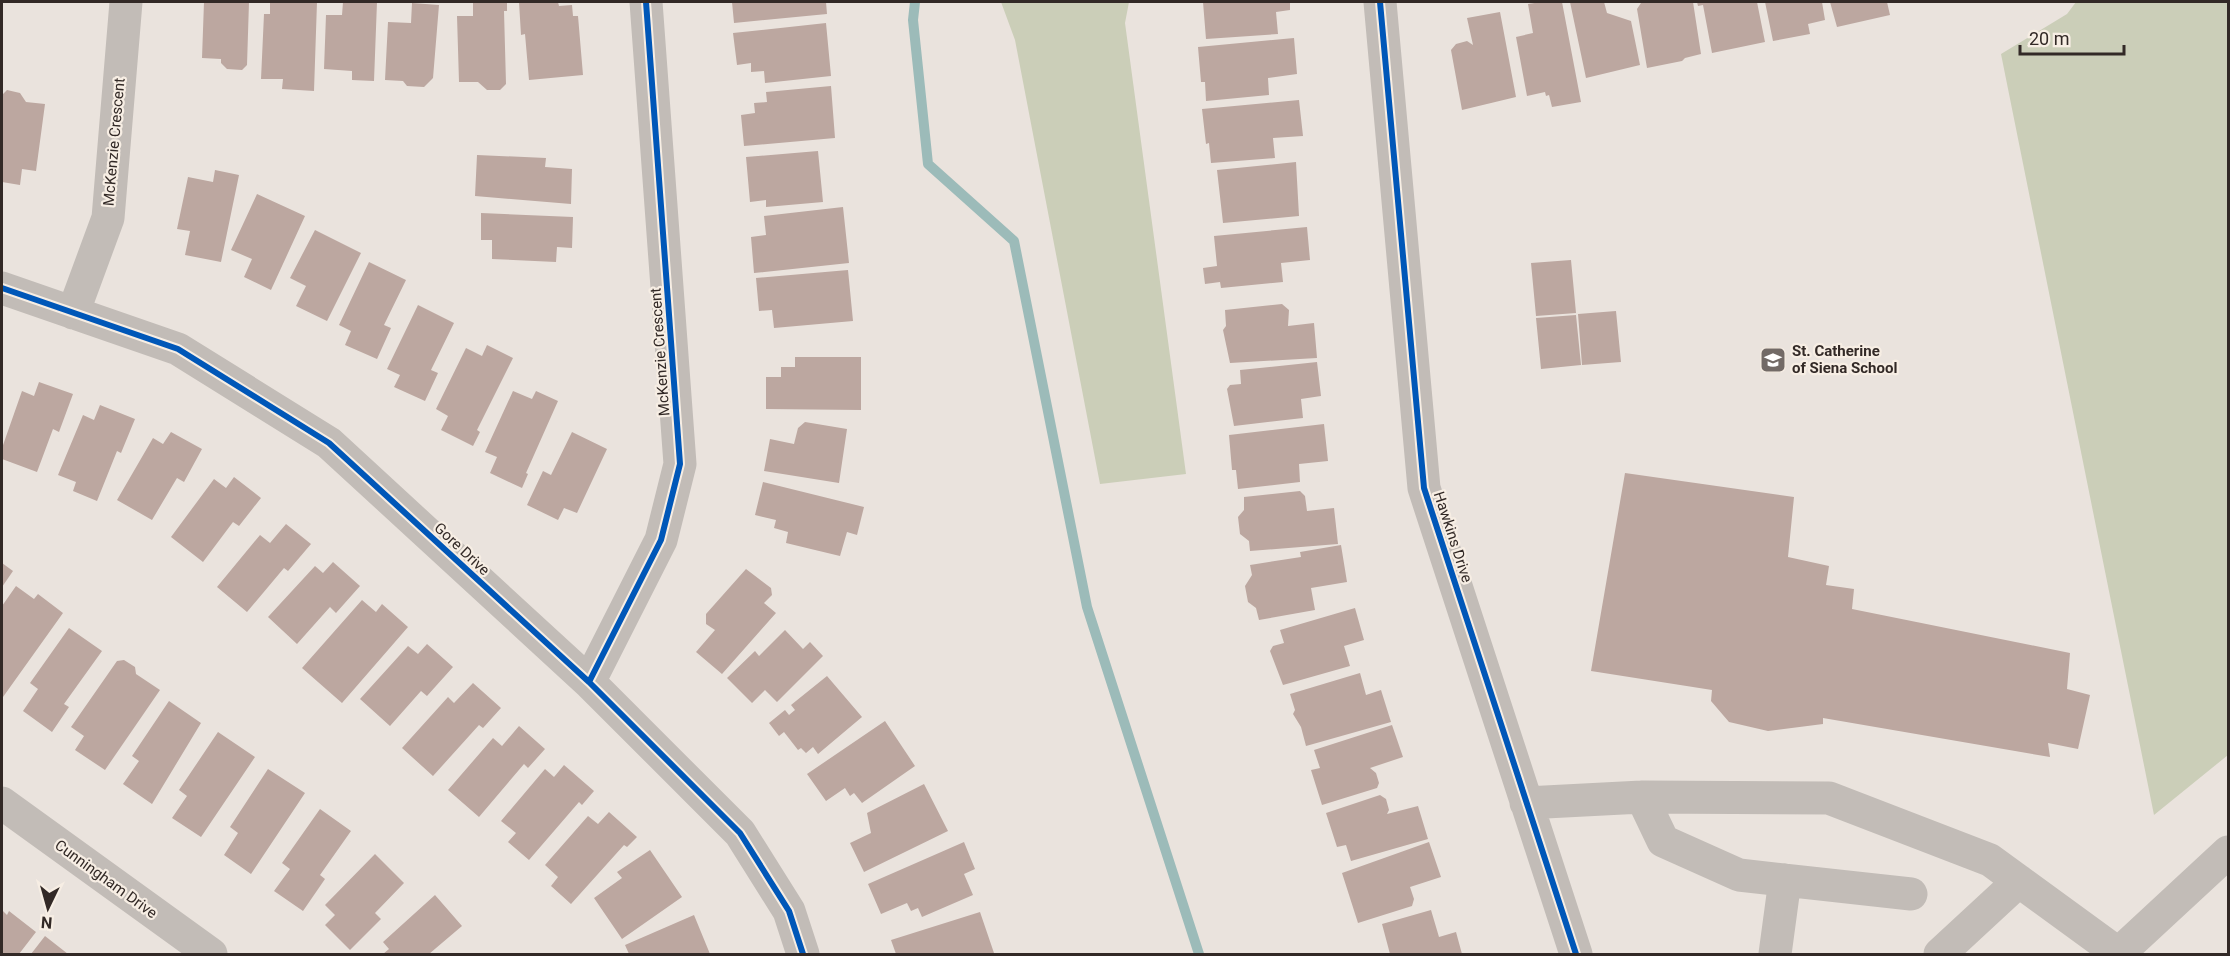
<svg xmlns="http://www.w3.org/2000/svg" width="2230" height="956" font-family="Roboto,sans-serif">
<rect width="100%" height="100%" fill="#eae3dd"/>
<!-- green -->
<path fill="#cbceb8" d="M1001 2H1129L1125 23 1186 474 1100 484 1015 40Z
M2076 2H2228V755L2154 815 2001 54 2067 14Z"/>
<g fill="none" stroke-linecap="round" stroke-linejoin="round">
<!-- stream -->
<path stroke="#9cbbb9" stroke-width="10" d="M915 2 913 20 928 164 1014 241 1087 607 1199 954"/>
</g>
<!-- building -->
<path fill="#bca7a0" d="M204 2H249L247 65 242 70 227 69 221 63V59L202 58Z
M270 2H317L314 91 282 89 283 79H261L264 14H270Z
M343 2H377L374 81 352 80V71L324 69 326 15H342Z
M473 2H507V11H504L506 84 500 90H487L478 82H459L457 16H473Z
M519 2H558L559 6 572 5 573 16H578L583 75 529 80 525 34 521 35Z
M732 2H826L827 14 734 23Z
M1203 2H1290V10L1276 12 1278 34 1206 39Z
M1541 2H1562L1581 102 1552 107 1549 95 1546 96 1545 92 1527 96 1516 37 1533 33 1528 4Z
M1570 2H1604L1607 13 1631 21 1640 65 1586 78Z
M1693 2 1701 54 1685 58 1682 61 1647 68 1637 9 1641 3Z
M1697 2H1757L1765 42 1712 53 1703 5 1698 6Z
M1765 2H1822L1825 20 1808 24 1810 34 1773 41Z
M1830 2H1887L1890 15 1837 27Z
M412 3 439 5 433 78 424 87 407 86 403 81 385 80 388 22 411 23Z
M1500 12 1516 97 1462 110 1451 50 1456 44 1467 41 1473 45 1467 18Z
M826 23 831 76 765 83 764 71 751 72V63L737 65 733 33Z
M1294 38 1297 74 1268 78 1269 95 1206 101 1205 82H1201L1198 47Z
M831 86 835 138 744 146 741 115 755 113 754 103 767 102 766 92Z
M7 90 20 93 26 102 45 104 36 171 22 169 20 185 2 182V95Z
M1299 100 1303 136 1273 138 1275 158 1211 163 1209 143 1206 144 1202 109Z
M818 151 823 202 766 207V200L750 202 746 157Z
M477 155 546 158 545 167 572 169 571 204 475 196Z
M1296 162 1299 216 1223 223 1217 170Z
M215 170 239 175 221 262 185 255 190 231 177 229 188 177 213 182Z
M257 194 305 216 271 290 244 277 252 259 231 250Z
M843 207 849 263 754 273 751 237 766 235 764 216Z
M481 213 573 217 572 248 557 247 556 262 492 259V240H481Z
M1307 227 1310 260 1281 263 1283 282 1221 288 1220 282 1205 284 1203 268 1217 266 1214 236Z
M315 230 361 253 327 321 296 306 306 286 290 278Z
M1571 260 1576 313 1536 316 1531 263Z
M369 262 406 280 384 325 391 328 377 359 345 345 351 331 339 325Z
M848 270 853 321 774 328 772 310 759 311 756 278Z
M1282 304 1289 310 1288 326 1314 323 1317 358 1230 363 1223 330 1226 326 1225 310Z
M418 305 454 323 431 370 438 373 425 401 394 387 400 375 387 369Z
M1616 311 1621 362 1582 365 1578 314Z
M1576 315 1581 365 1541 369 1536 318Z
M487 345 513 358 477 430 480 432 473 446 441 430 448 416 436 409 466 348 482 356Z
M795 357H861V410L766 409V377H781V367H795Z
M1317 362 1321 396 1301 399 1303 418 1234 426 1227 389 1230 385 1241 384 1240 370Z
M39 382 73 394 59 432 53 429 37 472 2 459V448L22 391 34 396Z
M513 391 532 399 536 391 558 401 526 473 528 474 522 488 490 473 497 457 485 452Z
M100 405 135 419 121 453 117 451 97 501 73 491 76 482 58 475 83 415 94 420Z
M805 422 847 429 839 483 764 471 770 439 794 444 798 428Z
M1324 424 1328 461 1299 464 1300 482 1238 489 1236 470H1232L1229 435Z
M171 432 202 449 184 482 177 478 152 520 117 500 153 438 163 444Z
M572 432 607 449 577 513 564 508 558 520 527 505 543 471 551 475Z
M1625 473 1794 497 1788 557 1829 566 1826 585 1854 589 1852 609 2070 653 2067 689 2090 695 2078 749 2048 743 2050 757 1823 718V724L1768 731 1729 722 1711 701 1712 690 1591 671Z
M234 477 261 498 239 526 233 522 203 562 171 537 214 479 226 488Z
M763 482 864 507 857 535 847 532 840 556 786 543 788 532 774 528 776 520 755 515Z
M1300 491 1305 496 1307 511 1334 508 1338 544 1250 551 1249 541 1240 534 1238 517 1244 510V497Z
M286 524 311 544 288 571 284 568 247 612 217 587 260 535 270 543Z
M1341 545 1347 582 1311 588 1315 610 1259 620 1256 608 1248 602 1245 586 1252 575 1250 565 1301 557 1300 552Z
M333 562 360 586 336 613 330 607 297 644 268 617 315 566 323 573Z
M2 563 13 571 2 587Z
M746 569 771 588 772 595 764 603 776 613 722 674 696 652 715 630 706 624V614Z
M16 586 34 599 38 594 63 613 3 697 2 606Z
M362 600 376 612 382 604 408 627 342 703 302 668Z
M1355 608 1364 640 1344 646 1350 666 1283 685 1270 651 1273 646 1284 643 1280 630Z
M69 628 102 651 64 704 69 707 52 732 23 711 38 689 30 683Z
M785 630 803 649 810 642 823 656 777 702 765 690 752 703 727 678 755 651 759 656Z
M427 644 453 667 427 696 421 691 390 726 360 699 408 646 418 654Z
M124 660 135 667 136 674 160 690 105 770 75 750 84 736 71 727 117 661Z
M1360 673 1366 695 1381 690 1391 722 1306 746 1301 727 1293 714 1295 710 1290 694Z
M827 676 862 717 818 754 813 747 806 753 801 748 798 750 784 732 779 736 769 723 785 710 789 715 795 710 791 705Z
M473 683 501 708 483 728 479 725 433 776 402 748 448 697 454 703Z
M169 701 201 723 152 804 123 784 139 761 132 756Z
M885 721 915 766 862 803 854 793 850 796 845 788 826 801 807 774Z
M1392 725 1403 757 1370 768 1376 773 1379 783 1377 788 1322 805 1311 770 1320 768 1314 750Z
M519 726 545 749 528 768 524 764 479 817 448 790 493 738 502 746Z
M218 732 255 757 201 837 172 818 187 796 179 790Z
M564 765 594 791 582 805 579 802 529 860 508 842 516 833 501 821 545 769 554 777Z
M268 769 305 793 251 874 224 855 238 833 230 827Z
M924 784 948 831 864 872 850 843 871 833 867 813Z
M1380 795 1386 799 1389 810 1387 814 1418 806 1428 839 1351 861 1346 845 1337 847 1326 813Z
M320 809 351 831 320 875 325 879 303 911 274 891 290 869 282 863Z
M609 812 637 837 627 847 624 845 571 904 551 886 558 877 545 865 588 816 598 824Z
M964 842 975 869 964 874 973 895 922 917 918 908 911 911 907 903 881 914 868 884Z
M1429 842 1441 877 1410 887 1414 899 1412 906 1358 923 1342 873Z
M650 850 682 897 622 939 594 898 622 878 617 872Z
M375 854 404 883 375 913 381 919 350 950 325 925 335 915 325 905Z
M435 895 462 926 429 954H383L389 949 383 942Z
M2 910 7 915 9 911 36 932 19 954H2Z
M1431 910 1439 937 1456 932 1462 954H1390L1382 924Z
M980 912 994 953 896 954 891 940Z
M694 915 710 954H629L625 945Z
M45 936 68 954H31Z"/>
<g fill="none" stroke-linecap="round" stroke-linejoin="round">
<!-- minor -->
<path stroke="#c2bcb7" stroke-width="33" d="M1380 2 1424 488 1576 954
M2 288 178 349 329 443 589 682 740 833 789 911 803 954
M73 313 108 218 126 2
M589 682 661 540 680 464 646 2
M1642 797 1663 841 1739 875 1911 894
M2 803 211 954
M1526 803 1642 797 1829 798 1990 860 2119 954
M1775 954 1785 880
M1940 954 2019 881
M2118 954 2228 852"/>
<!-- cycleway casing -->
<g stroke="#f7eee4" stroke-width="10">
<path id="cycleway" d="M1380 2 1424 488 1576 954
M2 288 178 349 329 443 589 682 740 833 789 911 803 954
M589 682 661 540 680 464 646 2"/>
</g>
<!-- cycleway -->
<use href="#cycleway" stroke="#0057b8" stroke-width="6"/>
</g>
<!-- icons -->
<defs>
<g id="school-square" transform="scale(1.35)"><rect x="-9" y="-9" width="18" height="18" rx="4" fill="#726a66" stroke="#f7eee4"/><path d="M0-5L7-2L0 1L-7-2ZM-4 1L0 2.5L4 1V4Q0 6-4 4Z" fill="#fff"/></g>
</defs>
<g fill-rule="evenodd">
<use href="#school-square" x="1773" y="360"/>
</g>
<g text-anchor="middle" stroke-width="4.5" stroke-linejoin="round" paint-order="stroke">
<!-- street labels -->
<g font-size="15" fill="#322926" stroke="#f7eee4">
<text transform="translate(114 142) rotate(-85)" y="5">McKenzie Crescent</text>
<text transform="translate(660 352) rotate(-94)" y="5">McKenzie Crescent</text>
<text transform="translate(1453 537) rotate(72)" y="5">Hawkins Drive</text>
<text transform="translate(462 549) rotate(43)" y="5">Gore Drive</text>
<text transform="translate(106 879) rotate(36)" y="5">Cunningham Drive</text>
</g>
<!-- poi labels -->
<g font-size="15" font-weight="bold" fill="#322926" stroke="#f7eee4" text-anchor="start">
<text x="1792" y="356">St. Catherine<tspan x="1792" dy="17">of Siena School</tspan></text>
</g>
</g>
<!-- border -->
<rect width="2230" height="956" fill="none" stroke="#322926" stroke-width="6"/>
<!-- north arrow -->
<g transform="translate(48 908) rotate(185)" stroke="#f7eee4" stroke-width="4.5" paint-order="stroke">
<path d="M0-4.5L10 22L0 15L-10 22Z" fill="#322926"/>
<text y="-9" font-size="16" font-weight="bold" text-anchor="middle" fill="#322926">N</text>
</g>
<!-- scale -->
<path d="M2020 45v9h104v-9" fill="none" stroke="#322926" stroke-width="3"/>
<text x="2029" y="45" font-size="18" fill="#322926" stroke="#f7eee4" stroke-width="4.5" paint-order="stroke">20 m</text>
</svg>
